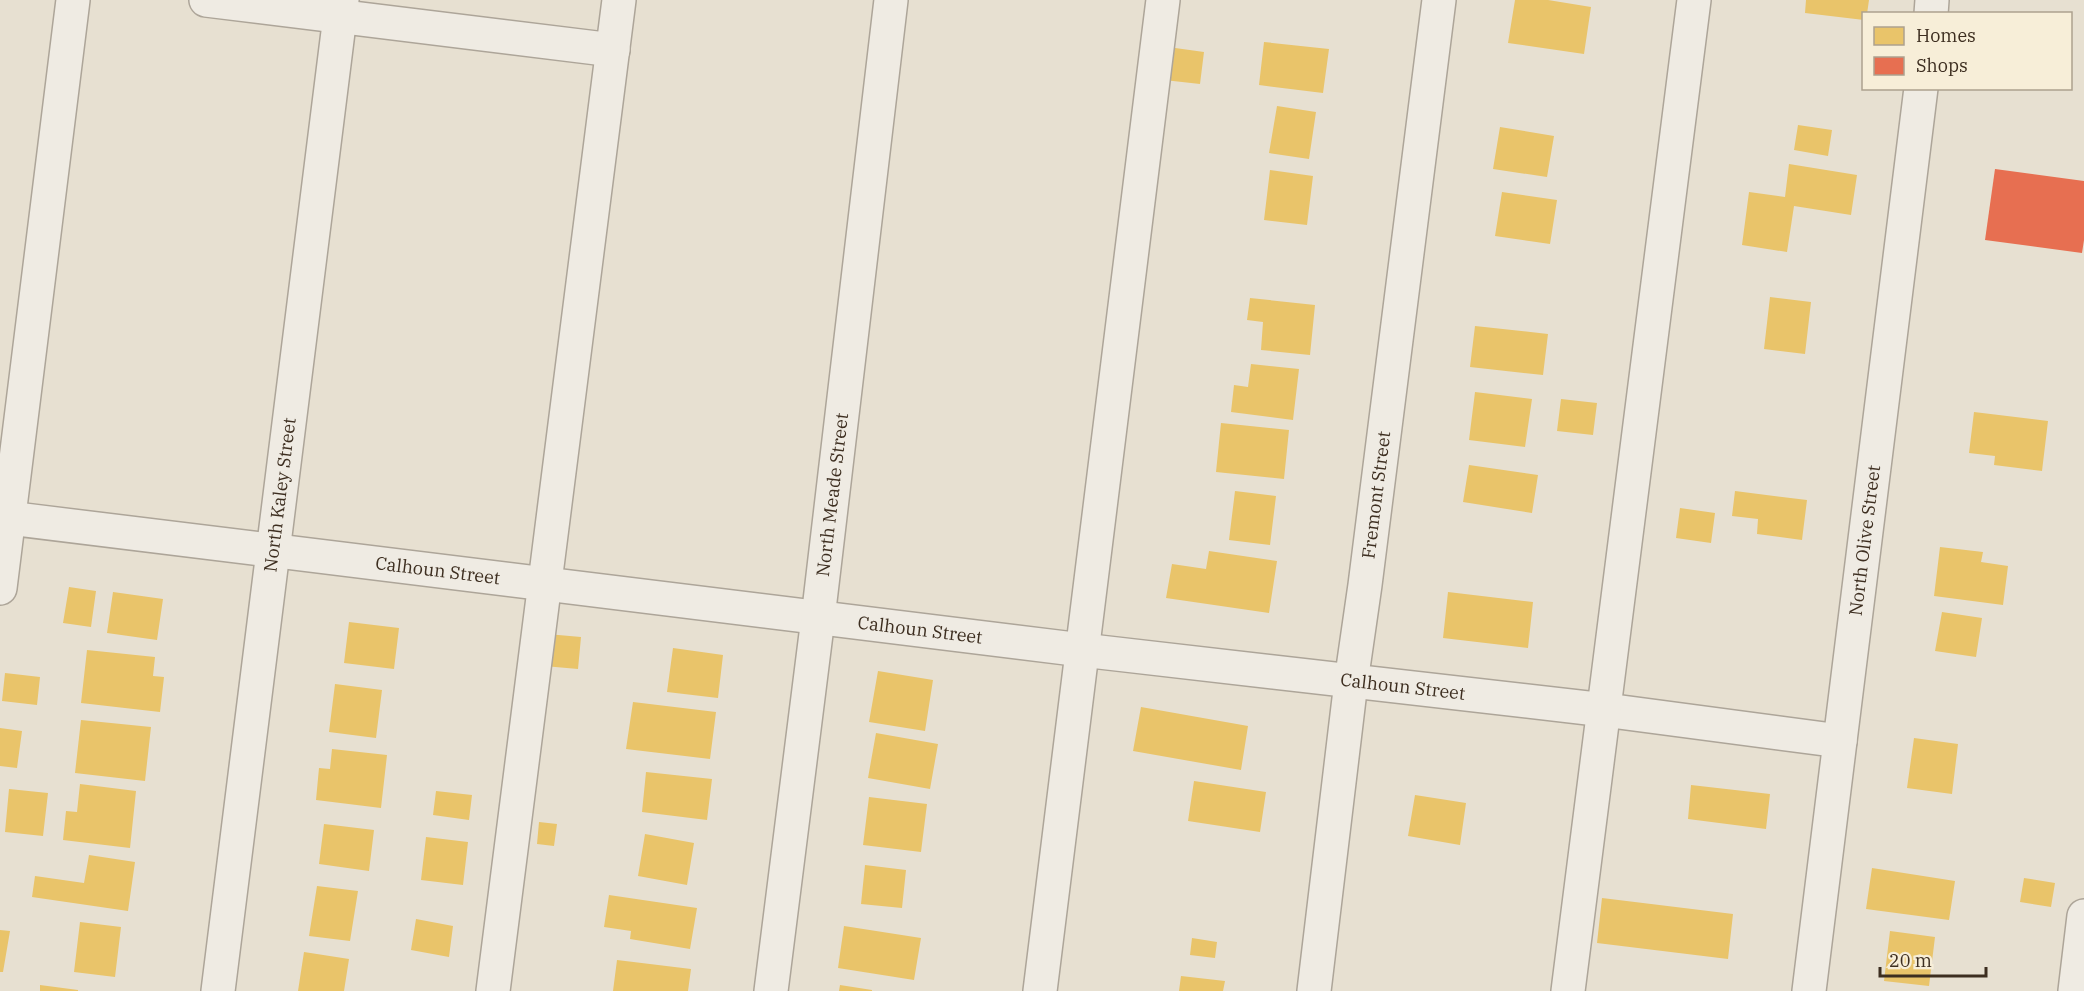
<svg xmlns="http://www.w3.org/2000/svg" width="2084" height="991" font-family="'IBM Plex Serif',serif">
<rect width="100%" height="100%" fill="#e7e0d1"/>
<!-- homes -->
<path fill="#e9c46a" d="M1515 0H1548L1591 7 1584 54 1508 43Z
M1806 0H1869L1867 14H1864V20L1805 13Z
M1264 42 1329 49 1323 93 1259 85Z
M1168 47 1204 52 1200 84 1164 80Z
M1277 106 1316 112 1309 159 1269 153Z
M1798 125 1832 130 1828 156 1794 150Z
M1500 127 1554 136 1547 177 1493 169Z
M1789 164 1857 175 1851 215 1794 206 1787 252 1742 245 1749 192 1785 197Z
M1270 170 1313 176 1307 225 1264 220Z
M1502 192 1557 200 1550 244 1495 236Z
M1770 297 1811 302 1805 354 1764 349Z
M1250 298 1315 305 1310 355 1261 350 1263 322 1247 320Z
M1475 326 1548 334 1543 375 1470 367Z
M1251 364 1299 369 1293 420 1231 412 1234 385 1248 387Z
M1475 392 1532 399 1525 447 1469 440Z
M1561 399 1597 403 1593 435 1557 431Z
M1974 412 2048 421 2042 471 1994 465 1995 456 1969 453Z
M1221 423 1289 430 1284 479 1216 472Z
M1469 465 1538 475 1532 513 1463 502Z
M1235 491 1276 496 1270 545 1229 540Z
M1735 491 1807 500 1802 540 1757 534 1758 519 1732 516Z
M1680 508 1715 513 1711 543 1676 538Z
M1940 547 1983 552 1981 562 2008 566 2003 605 1934 596Z
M1209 551 1277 561 1269 613 1166 598 1172 564 1206 569Z
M69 587 96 591 91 627 63 623Z
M113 592 163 599 157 640 107 633Z
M1448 592 1533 602 1528 648 1443 638Z
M1942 612 1982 618 1976 657 1935 651Z
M349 622 399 628 394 669 344 663Z
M547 634 581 637 578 669 544 666Z
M673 648 723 655 718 698 667 692Z
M87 650 155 657 153 676 164 677 160 712 81 703Z
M878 671 933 680 925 731 869 722Z
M5 673 40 677 37 705 2 701Z
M335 684 382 690 376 738 329 732Z
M633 702 716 712 710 759 626 749Z
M1141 707 1248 726 1241 770 1133 751Z
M81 720 151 727 145 781 75 773Z
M0 728 22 731 17 768 0 766Z
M876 733 938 744 930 789 868 778Z
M1914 738 1958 744 1952 794 1907 788Z
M332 749 387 755 381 808 316 800 319 768 330 769Z
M646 772 712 779 707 820 642 812Z
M1194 781 1266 792 1260 832 1188 821Z
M80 784 136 791 130 848 63 840 66 811 77 812Z
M1691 785 1770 794 1766 829 1688 819Z
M9 789 48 793 43 836 5 832Z
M436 791 472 795 469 820 433 815Z
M1415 795 1466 803 1460 845 1408 836Z
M869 797 927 804 921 852 863 845Z
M539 822 557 824 554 846 537 844Z
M324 824 374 830 369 871 319 864Z
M645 834 694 843 687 885 638 876Z
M426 837 468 842 463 885 421 880Z
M89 855 135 862 128 911 32 897 35 876 84 883Z
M865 865 906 870 902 908 861 904Z
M1872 868 1955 881 1949 920 1866 909Z
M2024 878 2055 883 2051 907 2020 902Z
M317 886 358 891 350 941 309 936Z
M609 895 697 908 690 949 630 939 631 931 604 927Z
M1602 898 1733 914 1728 959 1597 943Z
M416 919 453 926 449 957 411 950Z
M80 922 121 927 115 977 74 972Z
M844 926 921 938 914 980 838 968Z
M0 930 10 931 3 972H0Z
M1890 931 1935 937 1929 986 1884 981Z
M1192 938 1217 942 1215 958 1190 955Z
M304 952 349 959 344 991H298Z
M617 960 691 969 688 991H613Z
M1181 976 1225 981 1223 991H1179Z
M40 985 78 990V991H40Z
M840 985 872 990V991H839Z"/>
<!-- shops -->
<path fill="#e76f51" d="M1995 169 2084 181V240L2082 253 1985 240Z"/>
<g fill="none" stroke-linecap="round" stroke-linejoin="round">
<!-- minor casing -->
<g stroke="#ada599" stroke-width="36">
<g id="minor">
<path d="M206 0 613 50"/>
<path d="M1931 14 1932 0"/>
<path id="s1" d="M0 517 1082 650 1605 710 1840 741"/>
<path d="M0 588 73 0"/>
<path id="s2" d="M218 991 342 0"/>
<path d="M493 991 619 0"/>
<path id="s3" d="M771 991 818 618 891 0"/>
<path d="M1040 991 1163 0"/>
<path id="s4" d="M1314 991 1351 682 1365 585 1439 0"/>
<path d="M1568 991 1694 0"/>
<path id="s5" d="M1809 991 1921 88"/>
<path d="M2075 991 2084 916"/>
</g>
</g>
<!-- minor -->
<use href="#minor" stroke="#efebe3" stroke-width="33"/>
</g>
<g text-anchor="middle" stroke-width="6" stroke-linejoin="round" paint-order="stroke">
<!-- street labels -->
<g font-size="18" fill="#3d2e20" stroke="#f7eed8">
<text dy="6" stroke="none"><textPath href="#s2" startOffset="500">North Kaley Street</textPath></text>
<text dy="6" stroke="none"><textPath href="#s3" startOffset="500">North Meade Street</textPath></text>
<text dy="6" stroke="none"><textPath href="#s4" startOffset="500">Fremont Street</textPath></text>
<text dy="6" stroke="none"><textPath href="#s5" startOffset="454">North Olive Street</textPath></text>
<text dy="6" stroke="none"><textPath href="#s1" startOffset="441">Calhoun Street</textPath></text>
<text dy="6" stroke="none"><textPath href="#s1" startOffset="927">Calhoun Street</textPath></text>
<text dy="6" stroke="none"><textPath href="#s1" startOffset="1413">Calhoun Street</textPath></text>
</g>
</g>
<!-- legend -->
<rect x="1862" y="12" width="210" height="78" fill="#f7eed8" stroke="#ada18e" stroke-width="1.5"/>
<rect x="1874" y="27" width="30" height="18" fill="#e9c46a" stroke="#ada18e" stroke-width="1.5"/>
<text x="1916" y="42" font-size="18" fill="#3d2e20">Homes</text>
<rect x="1874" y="57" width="30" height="18" fill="#e76f51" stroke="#ada18e" stroke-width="1.5"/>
<text x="1916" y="72" font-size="18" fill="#3d2e20">Shops</text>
<!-- scale -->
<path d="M1880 967v9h106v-9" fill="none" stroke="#3d2e20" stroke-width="3"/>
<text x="1889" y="967" font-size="18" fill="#3d2e20" stroke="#f7eed8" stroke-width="4.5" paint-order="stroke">20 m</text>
</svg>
